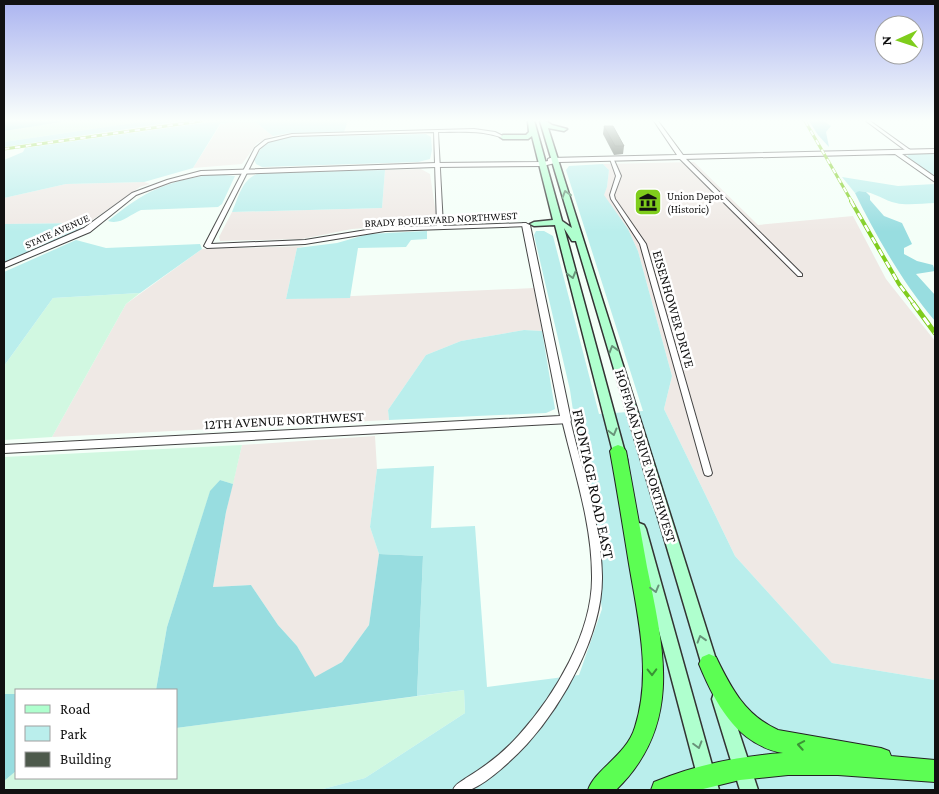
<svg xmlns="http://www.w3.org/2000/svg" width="939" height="794" font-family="'Crimson Pro',serif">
<rect width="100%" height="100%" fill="#f4fff8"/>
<!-- industrial -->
<path fill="#efe9e5" d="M240 121H254L273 136 257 143 242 164 193 168 221 124Z
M694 162 758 225 853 216 886 279 935 341V680L832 663 735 556 664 409 672 376 638 251 628 229 603 195 607 187 609 170 603 164Z
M421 169 430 174 436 214 433 221 424 224 352 229 302 239 220 241 219 237 232 212 382 208 385 170Z
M144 182 150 184 140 187 88 223 4 224V198L66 184Z
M305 246 297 248 286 299 534 288 542 331 524 330 461 341 426 355 388 410 389 420 52 437 126 304 202 249Z
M375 436 377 469 370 527 379 554 369 625 342 662 315 678 297 646 278 625 251 585 213 587 226 512 242 445Z"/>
<!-- farmland -->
<path fill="#d1f8e1" d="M68 121H146L4 142V131Z
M140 293 126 304 52 437 4 440V366L53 298Z
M242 445 233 484 220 480 210 492 167 627 156 690H16V694H4V457Z
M464 690 465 713 365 778 319 790H4V781L16 771V778H176V728Z"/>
<!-- green -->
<path fill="#baeeec" d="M146 121H181L4 147V142Z
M217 121H240L220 124 193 168 144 182 66 184 4 198V160L23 152 25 148Z
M254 121H348L344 132 289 133 273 136Z
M426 134 431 137 432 150 430 159 418 162 262 167 256 164 254 159 265 143 287 137Z
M909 154H935V176L907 157Z
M603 164 609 170 607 187 604 195 628 229 638 251 672 376 664 409 735 556 832 663 935 680V790H319L365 778 465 713 464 690 417 696 423 556 379 554 370 527 377 469 434 466 431 528 475 526 487 687 579 675 602 609 570 390 534 235 536 231H544L553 236 599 414 643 411 566 170 569 166Z
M385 170 382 208 232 212C239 196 242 178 260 173Z
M214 174 235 176 222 204 218 207 141 210C129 215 121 225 108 221 146 190 165 182 214 174Z
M842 177 898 186 935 184V203C923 203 908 206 896 203 883 201 868 187 855 193Z
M88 223 72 233 4 263V224Z
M427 231V239L411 240 406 247 358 248 350 298 286 299 297 248 337 243 368 234Z
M76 240 106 248 200 244 202 249 140 293 53 298 4 366V272Z
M524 330 542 331 555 409 546 413 389 420 388 410 426 355 461 341Z"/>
<!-- forest -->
<path fill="#98dde0" d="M4 121H68L4 131Z
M809 121H824L831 126 826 132 829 147 818 135Z
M859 191 866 192 870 196V200L884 216 902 223 912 244 904 248V254L917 261 933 265 935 271 916 274 935 295V321C903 283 877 238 855 193Z
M220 480 233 484 226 512 213 587 251 585 278 625 297 646 315 677 342 662 369 625 379 554 423 556 417 696 176 728V690H156L167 627 210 491Z
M4 694H16V771L4 781Z"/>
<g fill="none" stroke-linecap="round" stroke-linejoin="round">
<!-- minor casing -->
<g stroke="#444" stroke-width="2">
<path id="minor" d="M866 121H870L913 152 909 153Z
M474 129 495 132 505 137 503 138C481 130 462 132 438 132L443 226 526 223 529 225 528 226 385 231 305 244 207 248 204 246 255 148 265 140 292 134ZM434 132 437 226 385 227 305 240 211 244 259 149 268 142 292 136Z
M680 157H684L802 274V276H798L680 159Z
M610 159 614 160 621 176 614 195 615 199 646 244 712 473 711 475 708 476 705 475 704 473 640 244 611 199 610 195 616 176Z
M566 417 569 418 570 420C582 471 601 523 602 576 603 633 564 703 527 744 514 758 490 781 472 789 466 792 459 790 453 790 455 784 461 782 466 778 486 766 504 752 519 735 555 695 593 632 592 576 592 523 574 471 562 420L563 418Z"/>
</g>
<!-- tertiary casing -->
<g stroke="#444" stroke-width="2">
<path id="tertiary" d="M654 121H658L683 155 935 149V153L902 154 935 177V182L895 154 559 162 543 166 436 167 201 175 171 182 136 195 90 232 4 268V263L84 228 132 193 167 180 201 171 436 163 543 162 548 161V159L550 158 677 155Z
M523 223 530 225 571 420 570 423 4 453V445L560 416 522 225Z"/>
</g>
<!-- secondary casing -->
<g stroke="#333" stroke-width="3">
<path id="secondary" d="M528 121H534L535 124 562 221 572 228 540 121H546L552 125 567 129 564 131 548 128 719 669 717 675 711 677 705 675 703 669 576 241H572L564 228 627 460 625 463 621 465 617 463 615 460 555 225 534 226 530 224 534 222 553 220 532 136 528 139H503L500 137 503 135H526L529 132Z
M639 523 644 525 646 529 719 790H701L632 529 634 525Z
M720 691 726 693 728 699 758 790H740L712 699 714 693Z"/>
</g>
<!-- motorway casing -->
<g stroke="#222" stroke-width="2">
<path id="motorway" d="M618 445 623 447 626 451C633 489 640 528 647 567 664 649 683 725 616 790H588C595 769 627 755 635 727 652 674 638 618 629 564 623 527 617 489 610 451L613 447Z
M709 654 716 657C731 688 745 715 778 730L881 748 889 751 891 756 935 760V782L838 775H788L740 780 699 790H651L654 782C695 765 739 756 783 753 737 745 715 703 699 664L702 657Z"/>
</g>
<!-- minor -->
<use href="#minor" fill="#fff" fill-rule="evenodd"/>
<!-- tertiary -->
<use href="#tertiary" fill="#fff" fill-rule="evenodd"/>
<!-- secondary -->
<use href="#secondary" fill="#afffce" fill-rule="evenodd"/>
<!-- motorway -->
<use href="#motorway" fill="#5cfe53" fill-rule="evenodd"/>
<!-- rail-far2 casing -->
<g stroke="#7fcd1c" stroke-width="3">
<path id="rail-far2" d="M805 121 852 202
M4 149 201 121"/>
</g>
<!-- rail-far1 casing -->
<g stroke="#7fcd1c" stroke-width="4">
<path id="rail-far1" d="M851 201 899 284 914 304"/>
</g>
<!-- rail casing -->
<g stroke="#7fcd1c" stroke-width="5">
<path id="rail" d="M913 303 935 333"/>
</g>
<!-- rail-far2 -->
<use href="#rail-far2" stroke="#fff" stroke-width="2" stroke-dasharray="5.5" stroke-linecap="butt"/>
<!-- rail-far1 -->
<use href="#rail-far1" stroke="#fff" stroke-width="2.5" stroke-dasharray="7" stroke-linecap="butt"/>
<!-- rail -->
<use href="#rail" stroke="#fff" stroke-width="3" stroke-dasharray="9" stroke-linecap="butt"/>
</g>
<!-- wall -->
<path fill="#434d41" d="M604 126 624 146 623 154 614 155 603 134Z"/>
<!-- building -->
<path fill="#4e5a4c" stroke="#373f35" d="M604 126H613L624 146H615Z"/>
<!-- one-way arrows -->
<defs><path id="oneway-chevron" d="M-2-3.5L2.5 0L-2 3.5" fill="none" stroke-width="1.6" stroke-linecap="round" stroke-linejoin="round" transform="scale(1.25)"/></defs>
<g stroke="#689479">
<use href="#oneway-chevron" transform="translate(566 194) rotate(-107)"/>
<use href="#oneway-chevron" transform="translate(572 275) rotate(75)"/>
<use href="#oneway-chevron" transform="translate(613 349) rotate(-107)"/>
<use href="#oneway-chevron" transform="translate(613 432) rotate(75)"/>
<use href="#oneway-chevron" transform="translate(655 589) rotate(75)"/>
<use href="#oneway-chevron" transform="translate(701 639) rotate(-107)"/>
<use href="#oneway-chevron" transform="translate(698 745) rotate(74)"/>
</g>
<g stroke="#3a9335">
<use href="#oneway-chevron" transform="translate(652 672) rotate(89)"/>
<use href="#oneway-chevron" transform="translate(801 745) rotate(-170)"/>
</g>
<!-- sky -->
<linearGradient id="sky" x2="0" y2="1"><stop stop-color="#abb4f0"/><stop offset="0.52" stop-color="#fafffc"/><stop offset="1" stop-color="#fafffc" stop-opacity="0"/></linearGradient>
<rect width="939" height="232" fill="url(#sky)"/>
<!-- icons -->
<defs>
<g id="museum-square" transform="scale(1.4375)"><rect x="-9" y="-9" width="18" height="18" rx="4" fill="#7fcd1c" stroke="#fff"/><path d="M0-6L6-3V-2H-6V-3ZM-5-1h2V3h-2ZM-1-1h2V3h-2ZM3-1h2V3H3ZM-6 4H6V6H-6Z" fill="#111"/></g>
</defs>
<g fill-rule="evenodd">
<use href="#museum-square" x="648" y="202"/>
</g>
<g text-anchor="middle" stroke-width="5" stroke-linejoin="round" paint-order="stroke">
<!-- far-poi labels -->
<g font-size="11" fill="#111" stroke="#fff" text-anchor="start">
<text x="667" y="200">Union Depot<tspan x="667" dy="13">(Historic)</tspan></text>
</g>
<!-- far-street labels -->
<g font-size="11" fill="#111" stroke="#fff">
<text transform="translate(441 219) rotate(-3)" y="4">BRADY BOULEVARD NORTHWEST</text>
<text transform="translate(57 231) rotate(-24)" y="4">STATE AVENUE</text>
</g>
<!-- street labels -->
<g font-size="14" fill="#111" stroke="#fff">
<text transform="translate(674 309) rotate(74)" y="5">EISENHOWER DRIVE</text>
<text transform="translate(284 420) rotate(-3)" y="5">12TH AVENUE NORTHWEST</text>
<text transform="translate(646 456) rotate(73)" y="5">HOFFMAN DRIVE NORTHWEST</text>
</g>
<!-- near-street labels -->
<g font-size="16" fill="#111" stroke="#fff">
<text transform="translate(594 484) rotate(78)" y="6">FRONTAGE ROAD EAST</text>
</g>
</g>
<!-- border -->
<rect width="939" height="794" fill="none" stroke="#111111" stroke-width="10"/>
<!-- legend -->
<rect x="15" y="689" width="162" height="90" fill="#ffffff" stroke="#a0a0a0"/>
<rect x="25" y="705" width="25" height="8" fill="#afffce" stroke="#a0a0a0"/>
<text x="60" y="714" font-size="15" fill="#111111">Road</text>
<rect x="25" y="726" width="25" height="15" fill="#baeeec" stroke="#a0a0a0"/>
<text x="60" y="739" font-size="15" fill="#111111">Park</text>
<rect x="25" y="752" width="25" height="15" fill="#4e5a4c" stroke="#a0a0a0"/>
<text x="60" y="764" font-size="15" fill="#111111">Building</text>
<!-- north arrow -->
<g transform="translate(899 40) rotate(267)"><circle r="24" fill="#ffffff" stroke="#a0a0a0"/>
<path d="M0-4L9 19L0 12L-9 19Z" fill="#7fcd1c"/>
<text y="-8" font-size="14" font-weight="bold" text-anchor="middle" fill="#111111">N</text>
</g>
</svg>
